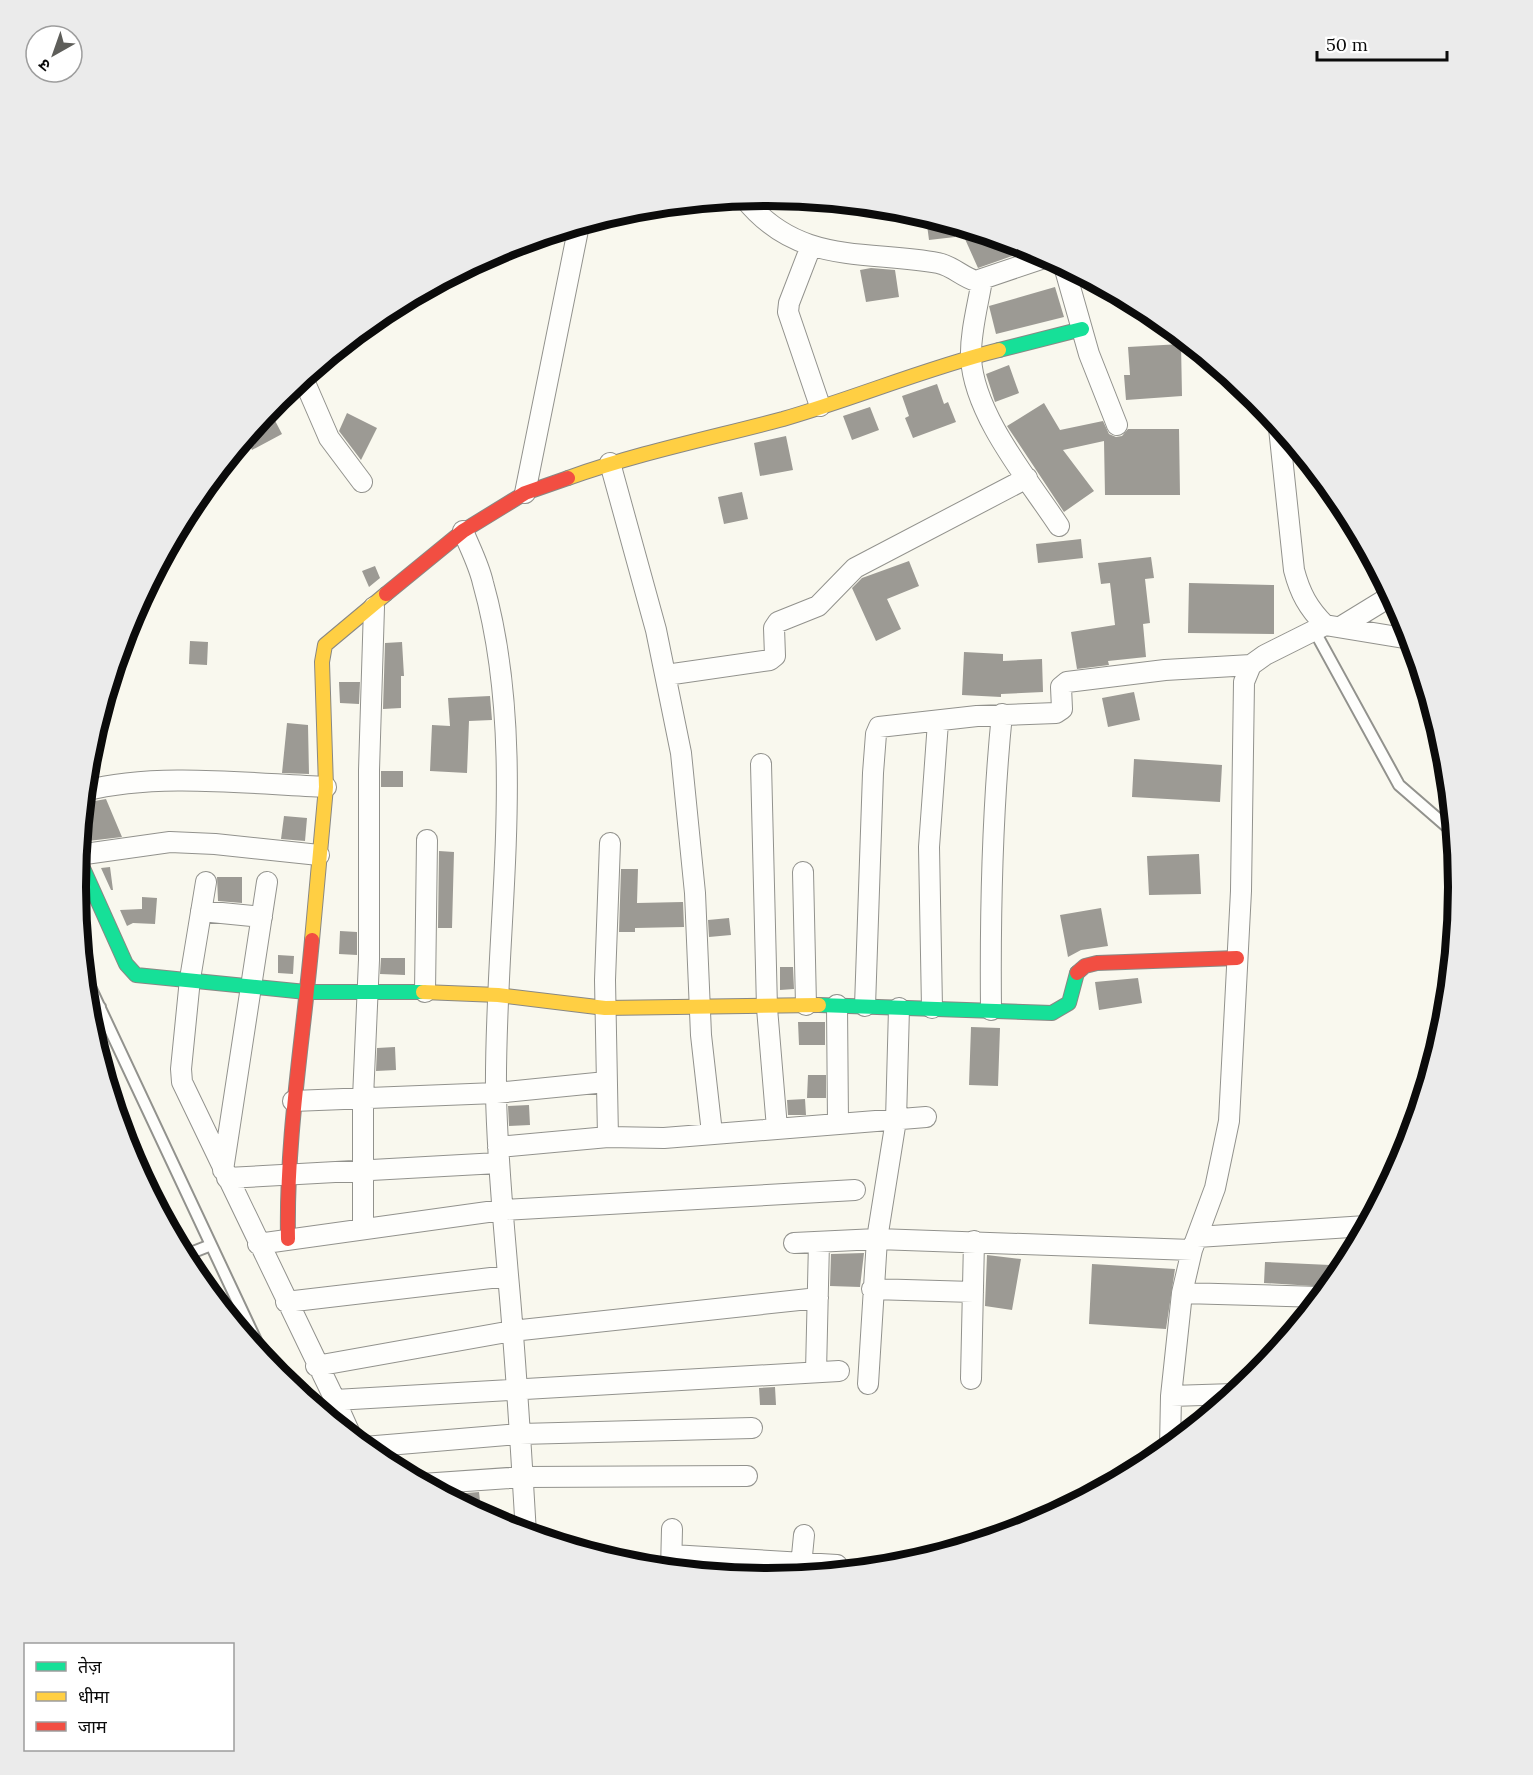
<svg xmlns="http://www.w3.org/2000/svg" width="1533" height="1775" font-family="Lora,'Noto Sans Devanagari',serif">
<rect width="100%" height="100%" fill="#f9f8ee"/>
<!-- building -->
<path fill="#9c9a94" d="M926 217 954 225 955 237 929 240Z
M976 232 1031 249H1032L978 268 965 239Z
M871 268 895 270 899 297 866 302 860 270Z
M1055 287 1064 317 996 334 989 306Z
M1181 344 1182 396 1126 400 1124 375H1130L1128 347Z
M1009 365 1019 393 995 402 986 374Z
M937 384 944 404 948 402 956 422 913 438 905 418 909 416 902 396Z
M1044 403 1060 430 1103 421 1109 434 1116 437 1122 436 1128 429H1179L1180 495H1105L1104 441 1063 450 1094 491 1064 512 1007 426Z
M870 407 879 430 852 440 843 416Z
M269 409 282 434 252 450 246 437Z
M347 413 377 428 361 460 339 431Z
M786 436 793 470 760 476 754 443Z
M742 492 748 519 724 524 718 497Z
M1081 539 1083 558 1038 563 1036 544Z
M1151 557 1154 578 1145 579 1150 623 1143 624 1146 657 1108 661 1109 665 1077 669 1071 632 1115 625 1110 583 1101 584 1098 563Z
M909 561 919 586 887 599 901 629 876 641 852 588 862 578Z
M375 566 380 578 369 587 362 571Z
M1189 583 1274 585V634L1188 633Z
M190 641 208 642 207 665 189 664Z
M402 642 404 676H401V708L383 709 385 643Z
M964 652 1003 654V661L1042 659 1043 692 1001 694V697L962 695Z
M339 682H360L359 704 340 703Z
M1134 692 1140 720 1108 727 1102 698Z
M490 696 492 720 469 721 467 773 430 771 432 725 450 726 448 698Z
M287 723 308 725 309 774 282 773Z
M1134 759 1222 765 1220 802 1132 797Z
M381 771H403V787H381Z
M106 799 122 837 88 841 81 825 83 803Z
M284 816 307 818 305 841 281 839Z
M439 851 454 852 452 928H438Z
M1199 854 1201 894 1149 895 1147 856Z
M110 867 113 890H111L101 868Z
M621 869H638L637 903 683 902 684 927 635 928V932H619Z
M217 877H242V903L218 901Z
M142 897 157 898 155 924 133 923 127 926 120 910 142 909Z
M1101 908 1108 946 1081 950 1068 957 1060 915Z
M729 918 731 935 709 937 708 920Z
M340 931 357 932V955L339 954Z
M278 955 294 956 293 974 278 973Z
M381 958H405V975L380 974Z
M780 967H793L794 989 780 990Z
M1138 978 1142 1003 1099 1010 1095 982Z
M798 1022H825V1045H799Z
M971 1027 1000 1028 998 1086 969 1085Z
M395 1047 396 1070 376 1071 377 1048Z
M808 1075H826V1098H807Z
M805 1099 806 1115H788L787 1100Z
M529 1105 530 1125 509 1126 508 1106Z
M864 1253 860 1287 830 1286 831 1254Z
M987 1255 1021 1259 1012 1310 985 1306Z
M1265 1262 1330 1265 1329 1287 1264 1283Z
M1092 1264 1175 1269 1166 1329 1089 1324Z
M775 1387 776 1405H760L759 1388Z
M479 1492 481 1510 472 1511 442 1495Z"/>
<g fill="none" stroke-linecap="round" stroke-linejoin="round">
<!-- lane casing -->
<g stroke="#92928d" stroke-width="14">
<path id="lane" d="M1314 630 1399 785 1452 831
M83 972 267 1364
M87 1013 100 1007
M183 1256 211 1245"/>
</g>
<!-- street casing -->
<g stroke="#92928d" stroke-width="22">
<path id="street" d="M744 198C797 265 864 250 938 263 953 266 962 277 976 281L1047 257
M811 246 789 303 788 312 820 406
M1064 266 1089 354 1117 425
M982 280C978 305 970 333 971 358 974 415 1028 479 1059 526
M303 378 329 438 362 482
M1279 428 1294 570C1300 593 1308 608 1325 625
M610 463 656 630 681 753 695 893 701 1035 712 1133
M525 493 579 225
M463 531C470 548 479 565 483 583 529 747 494 925 496 1093 497 1154 503 1215 508 1275 516 1361 521 1448 526 1534
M1342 626 1391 596
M666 675 770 660 775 656 774 628 778 622 818 606 855 568 1027 478
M761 764 767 1008 777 1128
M85 791C156 772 251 784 326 787
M78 855 170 842 215 844 319 855
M803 872 806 1005
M206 882 190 979 181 1069 182 1082 335 1400 839 1371
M201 911 262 917
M425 992 427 840
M837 1005 838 1123
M865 1006 873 773 876 734 879 727 977 716 1056 713 1062 709 1061 687 1067 682 1165 670 1251 665
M932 1008 929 847 938 722
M991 1010C990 911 992 813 1002 714
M293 1101 496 1093 606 1082
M608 1137 605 980 610 843
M498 1147 608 1137 664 1138 926 1117
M223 1170 267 882
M227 1178 498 1163
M363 1228V1098L369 960V770L374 607
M1197 1237 1366 1226
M794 1243 877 1239 1192 1250
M258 1244 502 1210 855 1190
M872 1289 973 1292
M1182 1293 1320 1297
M286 1302 508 1276
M316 1366 512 1331 818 1298
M816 1372 819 1242
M971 1379 974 1241
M868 1384 877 1239 896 1120 899 1008
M1171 1396 1234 1394
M335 1400 352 1438
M364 1447 520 1434 752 1428
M1170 1447 1171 1396 1182 1293 1192 1250 1215 1188 1229 1121 1241 891 1244 682 1251 665 1265 655 1325 625 1410 639
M422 1484 523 1477 747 1476
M504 1527H526
M672 1555 837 1565
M671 1570 672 1529
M800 1576 804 1535"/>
</g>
<!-- fast casing -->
<g stroke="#898884" stroke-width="16">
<path id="fast" d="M999 350 1082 329
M78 857 126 964 136 975 306 992H423
M819 1005 1052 1013 1069 1003 1077 973"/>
</g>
<!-- slow casing -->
<g stroke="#898884" stroke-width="16">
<path id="slow" d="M568 478C638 453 711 438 783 419 856 398 926 368 999 350
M312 940 326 787 322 662 325 645 386 594
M423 992 498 995 605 1008 819 1005"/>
</g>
<!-- jam casing -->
<g stroke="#898884" stroke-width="16">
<path id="jam" d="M386 594 463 531 525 493 568 478
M1077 973 1085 966 1097 963 1237 958
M288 1239C286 1137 303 1041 312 940"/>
</g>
<!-- lane -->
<use href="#lane" stroke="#fefefc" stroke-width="10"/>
<!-- street -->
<use href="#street" stroke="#fefefc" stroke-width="20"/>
<!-- fast -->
<use href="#fast" stroke="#16e098" stroke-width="14"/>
<!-- slow -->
<use href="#slow" stroke="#ffcf43" stroke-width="14"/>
<!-- jam -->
<use href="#jam" stroke="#f24e42" stroke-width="14"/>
</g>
<!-- crop -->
<path d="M0 0H1533V1775H0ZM86 887a681 681 0 1 1 1362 0a681 681 0 1 1-1362 0Z" fill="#ebebeb" fill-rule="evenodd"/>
<path fill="none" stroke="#0b0b0b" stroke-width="8" d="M86 887a681 681 0 1 1 1362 0a681 681 0 1 1-1362 0Z"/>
<!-- legend -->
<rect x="24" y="1643" width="210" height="108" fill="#ffffff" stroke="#9d9d9d" stroke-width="1.5"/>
<rect x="36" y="1662" width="30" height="9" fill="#16e098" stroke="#9d9d9d" stroke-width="1.5"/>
<text x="78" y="1673" font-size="18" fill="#0b0b0b">तेज़</text>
<rect x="36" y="1692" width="30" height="9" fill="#ffcf43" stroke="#9d9d9d" stroke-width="1.5"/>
<text x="78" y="1703" font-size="18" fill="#0b0b0b">धीमा</text>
<rect x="36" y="1722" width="30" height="9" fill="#f24e42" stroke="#9d9d9d" stroke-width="1.5"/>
<text x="78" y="1733" font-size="18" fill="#0b0b0b">जाम</text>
<!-- north arrow -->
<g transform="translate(54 54) rotate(220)"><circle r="28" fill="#ffffff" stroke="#9d9d9d" stroke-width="1.5"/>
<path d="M0-4.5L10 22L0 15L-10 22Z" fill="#5e5e5a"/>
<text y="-9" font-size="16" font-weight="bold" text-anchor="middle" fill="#0b0b0b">उ</text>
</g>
<!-- scale -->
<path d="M1317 51v9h130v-9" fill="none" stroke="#0b0b0b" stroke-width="3"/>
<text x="1326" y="51" font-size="18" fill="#0b0b0b" stroke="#ffffff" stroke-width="4.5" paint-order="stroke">50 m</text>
</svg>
